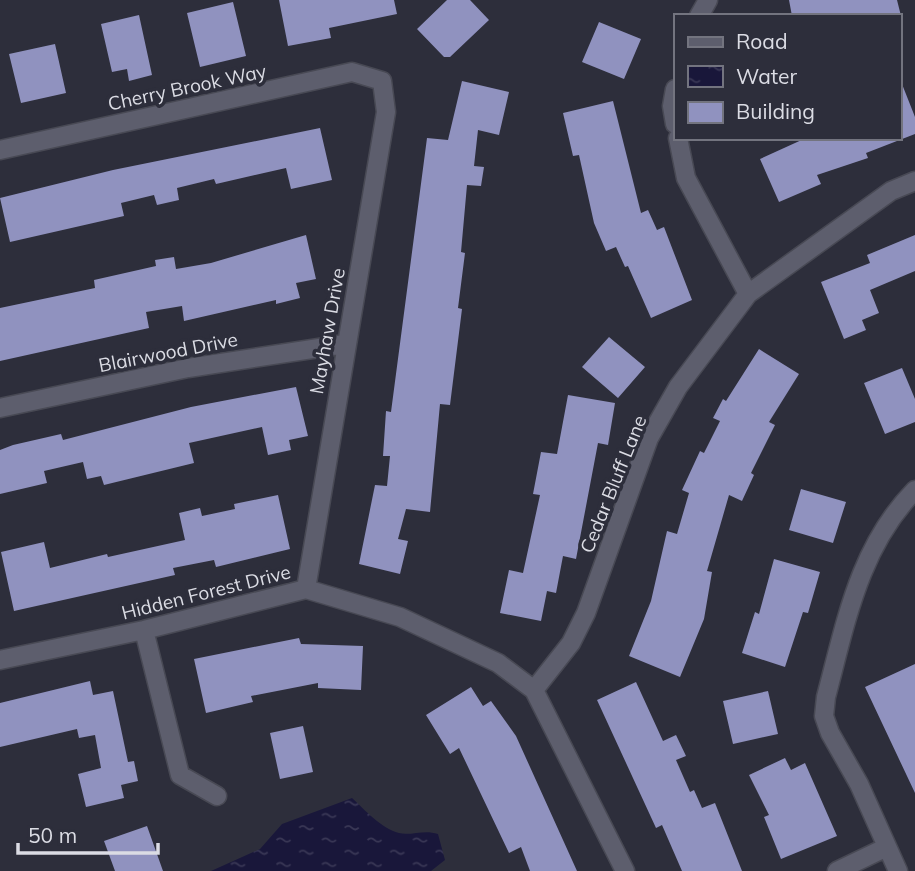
<svg xmlns="http://www.w3.org/2000/svg" width="915" height="871" font-family="Mulish,sans-serif">
<defs>
<pattern id="water-ripples" width="26" height="14" patternUnits="userSpaceOnUse" patternTransform="scale(1.75)"><rect width="26" height="14" fill="#19173a"/><path d="M2 4q2-2 4 0t4 0M15 11q2-2 4 0t4 0" fill="none" stroke="#3a3856"/></pattern>
</defs>
<rect width="100%" height="100%" fill="#2d2e3b"/>
<!-- water -->
<path fill="url(#water-ripples)" d="M352 798C365 810 382 829 399 833 411 836 424 829 438 834L445 860 431 871H211L260 849 282 824Z"/>
<!-- building -->
<path fill="#9092bf" d="M279 0H394L397 14 329 28 331 38 288 46Z
M447 0H470L489 20 450 57H444L417 29Z
M789 0H897L901 16H792Z
M233 2 246 56 200 67 187 13Z
M139 15 152 75 129 81 127 69 112 72 101 24Z
M599 22 641 39 624 79 582 62Z
M55 44 66 93 21 103 9 54Z
M900 79 915 117V134L866 153 868 158 817 175 821 184 779 202 760 159 806 138H899Z
M462 81 509 92 499 135 478 130 474 166 484 167 481 186 467 185 461 252 465 253 458 308 462 309 450 405 440 404 430 512 406 509 398 539 408 541 400 574 359 564 375 485 387 486 390 456H383L386 411 391 412 427 138 448 140Z
M613 101 641 213 648 210 657 230 664 227 692 300 651 318 628 266 625 267 616 247 606 251 594 223 579 155 573 156 563 113Z
M320 128 332 180 291 189 286 168 216 184 214 179 177 188 179 200 157 205 154 195 121 203 124 216 10 242 0 198 113 170Z
M306 235 316 279 296 283 300 298 276 304V300L184 321 182 306 146 312 149 328 0 361V308L95 288 94 280 156 266 155 260 174 257 176 269 211 263Z
M915 235V271L870 290 879 313 862 320 866 330 844 339 821 282 870 263 867 255Z
M609 337 645 367 618 398 582 367Z
M759 349 799 374 769 422 775 425 751 473 754 475 742 501 729 495 707 571 712 572 704 619 680 677 629 656 651 601 667 531 677 534 689 493 682 490 700 451 704 453 720 421 713 418 723 399 726 401Z
M902 368 915 399V422L885 434 864 383Z
M296 387 308 436 289 440 291 450 268 455 262 427 189 443 194 463 104 485 101 476 87 479 83 462 44 471 47 483 0 494V450L13 445 61 434 63 440 191 407Z
M568 395 615 403 608 445 598 443 576 559 563 556 556 593 547 591 541 621 500 613 509 570 523 573 540 495 533 494 541 452 557 454Z
M801 489 846 502 833 543 789 530Z
M278 495 290 549 216 567 214 560 173 568 175 575 14 611 1 552 44 542 50 568 107 554 108 557 185 540 179 513 200 508 202 516 235 509 234 504Z
M774 559 820 572 808 613 803 612 785 667 742 653 755 612 759 614Z
M299 638 301 644 363 646 361 690 318 688V683L251 696 253 702 206 713 194 659Z
M915 664V793L865 687Z
M90 681 93 695 113 691 128 762 134 761 138 781 121 785 124 798 86 807 78 774 101 768 95 735 79 738 77 729 0 747V703Z
M636 682 663 741 676 735 686 756 676 760 690 792 694 790 702 808 715 803 742 871H682L662 825 656 828 597 700Z
M471 687 483 706 491 701 516 736 577 871H530L521 847 509 853 459 748 450 754 426 715Z
M768 691 778 734 733 744 723 701Z
M303 726 313 772 280 779 270 733Z
M785 758 791 770 805 763 837 836 781 859 764 817 769 815 749 775Z
M147 826 163 871H115L104 841Z"/>
<g fill="none" stroke-linecap="round" stroke-linejoin="round">
<!-- minor casing -->
<g stroke="#484954" stroke-width="21">
<path id="minor" d="M699 16 708 0
M675 89 672 106 675 124
M678 138 686 178 748 294
M0 150 352 72 382 81 386 112 306 589
M0 408 188 368 345 344
M144 630 180 775 217 796
M0 660 144 630 306 589 400 617 498 663 534 690 625 871
M534 690 571 643 586 613 649 438 678 387 748 294 891 191 915 181
M837 871 887 847
M898 871 859 784 830 733 824 716 826 697C846 622 859 547 915 490"/>
</g>
<!-- minor -->
<use href="#minor" stroke="#5d5e6d" stroke-width="18"/>
</g>
<g text-anchor="middle" stroke-width="7" stroke-linejoin="round" paint-order="stroke">
<!-- street labels -->
<g font-size="19" fill="#dbdce4" stroke="#2d2e3b">
<text transform="translate(187 87) rotate(-12)" y="7">Cherry Brook Way</text>
<text transform="translate(327 331) rotate(-80)" y="7">Mayhaw Drive</text>
<text transform="translate(168 352) rotate(-11)" y="7">Blairwood Drive</text>
<text transform="translate(613 484) rotate(-68)" y="7">Cedar Bluff Lane</text>
<text transform="translate(206 592) rotate(-14)" y="7">Hidden Forest Drive</text>
</g>
</g>
<!-- legend -->
<rect x="674" y="14" width="228" height="126" fill="#2d2e3b" stroke="#73747f" stroke-width="2"/>
<rect x="688" y="37" width="35" height="10" fill="#5d5e6d" stroke="#73747f" stroke-width="2"/>
<text x="736" y="49" font-size="21" fill="#dbdce4">Road</text>
<rect x="688" y="66" width="35" height="21" fill="url(#water-ripples)" stroke="#73747f" stroke-width="2"/>
<text x="736" y="84" font-size="21" fill="#dbdce4">Water</text>
<rect x="688" y="102" width="35" height="21" fill="#9092bf" stroke="#73747f" stroke-width="2"/>
<text x="736" y="119" font-size="21" fill="#dbdce4">Building</text>
<!-- scale -->
<path d="M18 843v10h140v-10" fill="none" stroke="#dbdce4" stroke-width="3.5"/>
<text x="28" y="843" font-size="21" fill="#dbdce4" stroke="#2d2e3b" stroke-width="5" paint-order="stroke">50 m</text>
</svg>
